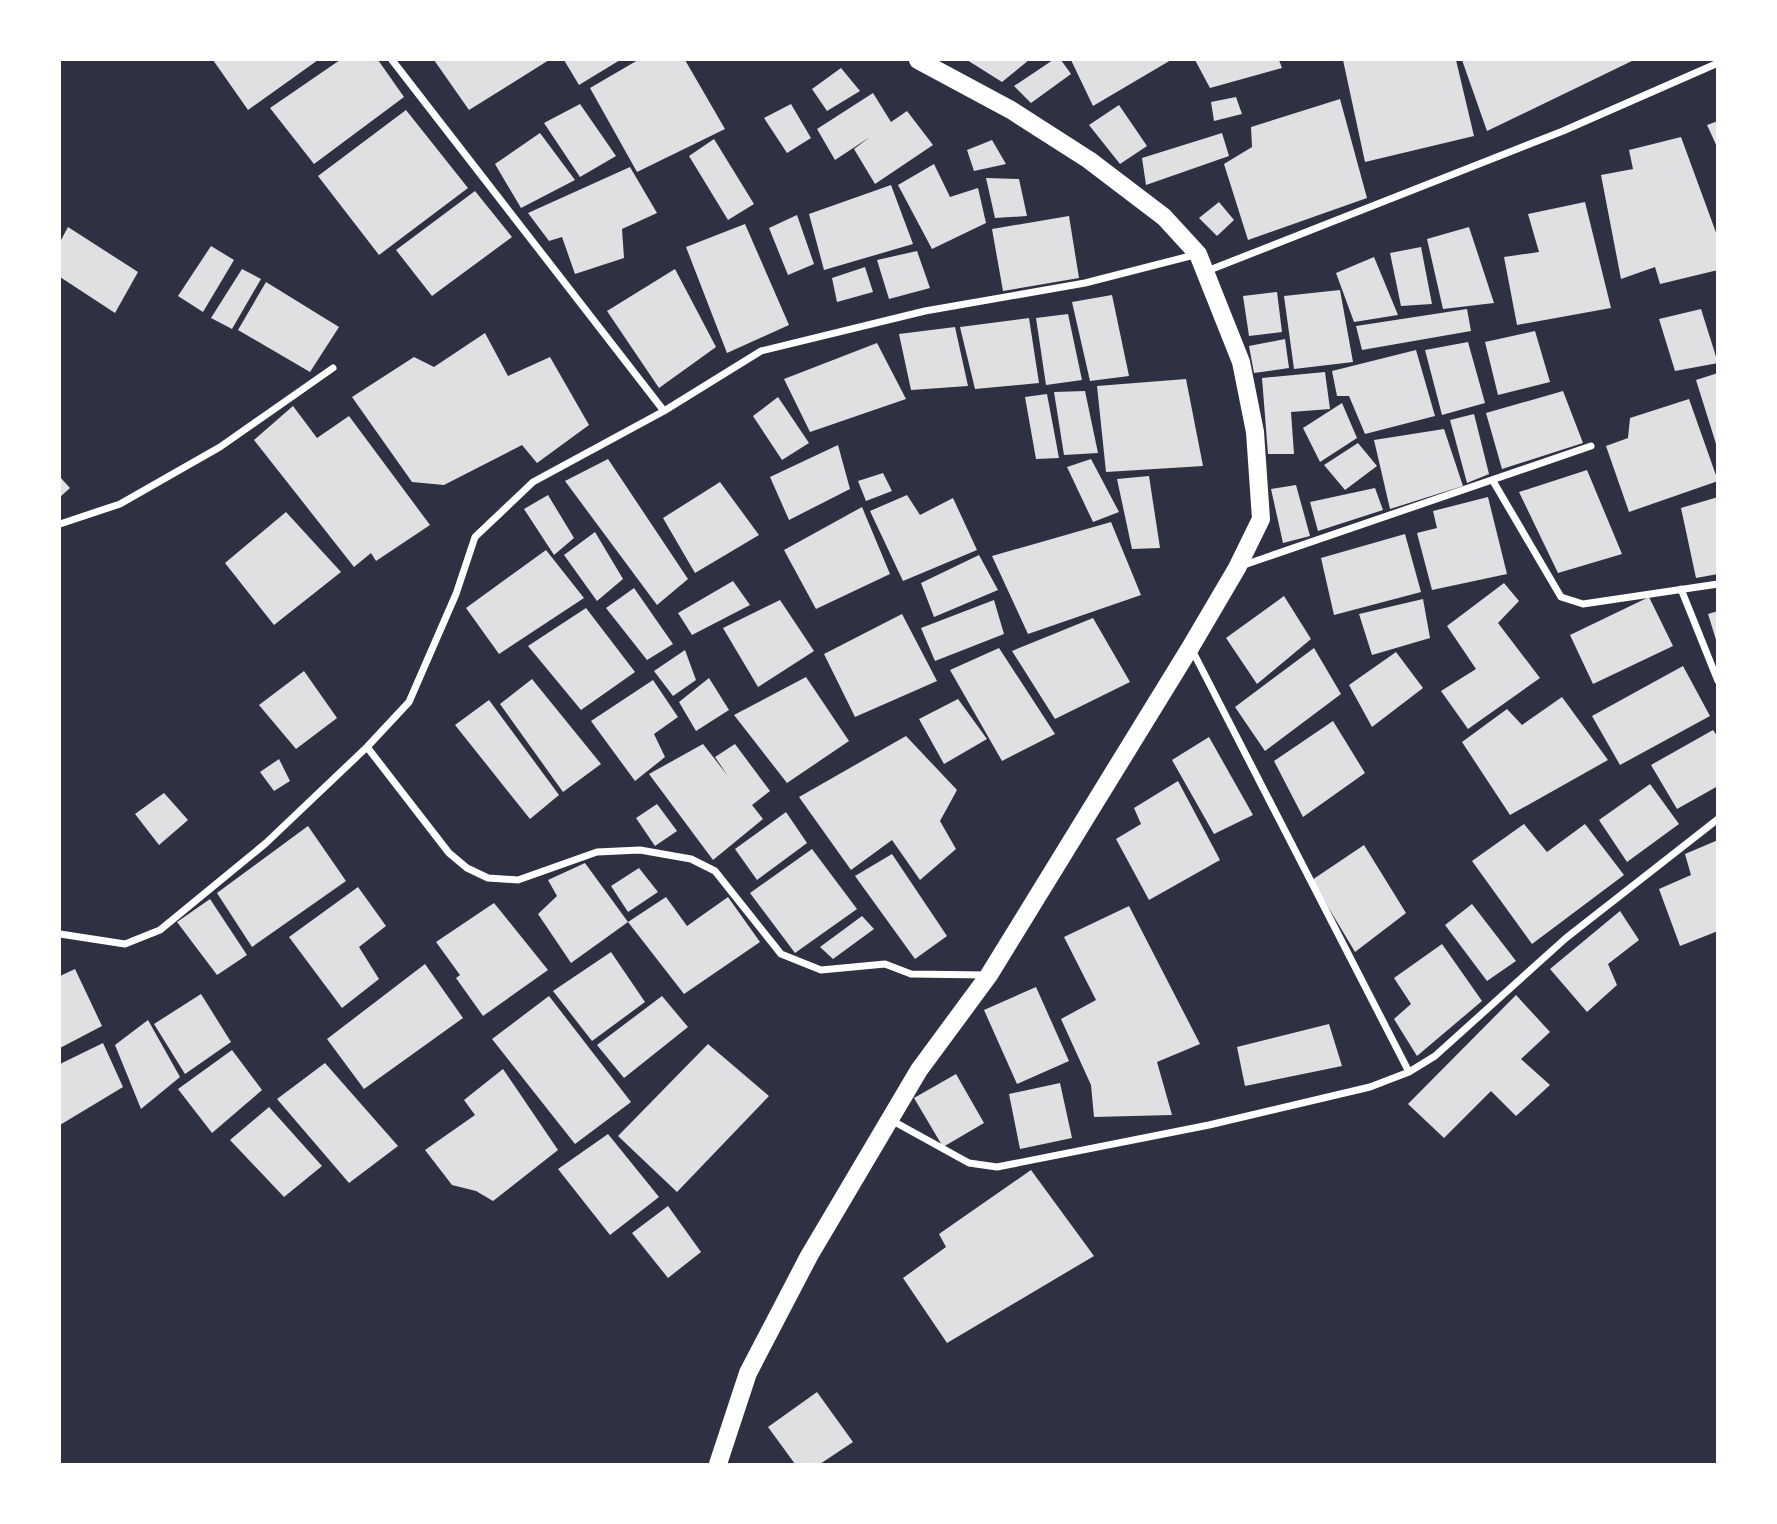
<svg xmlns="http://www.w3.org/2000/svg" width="1777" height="1524" font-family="Roboto,sans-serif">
<rect width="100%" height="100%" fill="#2d3142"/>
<!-- building -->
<path fill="#e0e0e3" d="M213 60H318L248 110Z
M340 60H378L404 97 314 164 270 108Z
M434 60H549L469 110Z
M564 60H620L579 85Z
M638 60H685L725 129 637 172 590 88Z
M967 60H1029L1002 82Z
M1053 60H1061L1071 74 1031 103 1014 86Z
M1071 60H1171L1093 106Z
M1195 60H1279L1282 68 1210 88Z
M1343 60H1456L1474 136 1365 162Z
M1462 60H1634L1487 131Z
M841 68 860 91 827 111 812 89Z
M873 93 891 122 907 111 933 145 875 184 854 149 870 137 835 160 817 129Z
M1236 97 1242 114 1214 121 1211 102Z
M1340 99 1367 198 1248 240 1224 164 1252 147 1251 127Z
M580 104 616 156 580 177 544 123Z
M791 104 811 138 787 153 764 118Z
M1119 105 1147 146 1120 164 1089 125Z
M406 110 468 188 379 255 318 176Z
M1718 121V149L1707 125Z
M540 133 575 180 521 208 495 164Z
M1222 133 1229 156 1146 185 1142 158Z
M1681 137 1718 238V270L1660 284 1655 267 1621 279 1601 175 1633 169 1629 150Z
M714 139 754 204 728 220 689 156Z
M992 140 1006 164 974 171 967 150Z
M934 164 950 197 978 188 986 223 932 249 898 185Z
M630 167 657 213 622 229 624 258 575 274 562 237 549 241 528 213Z
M986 178 1019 179 1027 216 995 218Z
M891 185 913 244 824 270 809 214Z
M475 191 512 237 432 296 396 250Z
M1219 202 1234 220 1217 236 1199 218Z
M1585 202 1611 308 1517 325 1504 257 1539 252 1528 214Z
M797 215 814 264 788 275 769 228Z
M1069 216 1079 278 1003 291 992 229Z
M745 224 789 325 727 353 686 247Z
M68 227 138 272 115 313 60 277V242Z
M1469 227 1494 303 1443 309 1427 239Z
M211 246 234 260 203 312 178 296Z
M1421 247 1432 304 1401 306 1390 253Z
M917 251 930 288 889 299 877 260Z
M1374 257 1398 315 1354 322 1336 273Z
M865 267 873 292 837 302 832 278Z
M242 269 261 279 232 329 211 318Z
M675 269 716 347 659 388 607 311Z
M266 282 339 327 310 372 238 330Z
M1340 290 1353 362 1294 369 1284 296Z
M1277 292 1282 332 1249 336 1243 296Z
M1112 295 1129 376 1090 381 1072 302Z
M1467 309 1471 331 1362 350 1356 326Z
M1701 309 1718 363 1675 371 1659 319Z
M1068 314 1082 380 1046 385 1036 318Z
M1029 318 1039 383 975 389 960 327Z
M955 327 968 386 911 390 899 334Z
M1535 331 1550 382 1498 395 1485 342Z
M485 333 508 376 550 357 589 425 537 463 522 445 444 485 412 482 352 397 414 357 434 367Z
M1285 339 1289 368 1254 373 1249 346Z
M1468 342 1485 403 1442 415 1425 350Z
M877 343 906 399 810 432 784 379Z
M1416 350 1435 416 1365 434 1349 396H1337L1332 371Z
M1325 372 1330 409 1291 412 1294 454H1268L1262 378Z
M1718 373V447H1717L1696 380Z
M1186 379 1203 466 1106 472 1097 386Z
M1085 391 1098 453 1064 455 1054 392Z
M1563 391 1583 443 1502 469 1486 413Z
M1047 394 1059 458 1036 459 1025 397Z
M778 397 809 443 782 460 753 416Z
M1689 399 1718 481 1629 512 1606 446 1628 438 1630 418Z
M1342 403 1357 438 1320 462 1303 428Z
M293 406 317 438 349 416 430 525 376 561 371 553 354 567 254 440Z
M1474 414 1489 474 1467 483 1450 420Z
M1444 429 1463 486 1390 509 1374 440Z
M1358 443 1377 466 1345 490 1324 465Z
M838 445 850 489 789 520 770 477Z
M608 459 688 579 657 605 565 481Z
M1091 459 1119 512 1093 522 1067 467Z
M1587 470 1622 554 1558 573 1519 492Z
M883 473 892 491 866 501 858 481Z
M1149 476 1160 548 1132 549 1117 479Z
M60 477 70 488 60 497Z
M720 482 759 535 695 573 663 518Z
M1296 485 1310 536 1283 543 1271 489Z
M1375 488 1383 510 1318 531 1310 502Z
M548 495 574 538 554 555 524 509Z
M907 495 920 515 953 498 977 550 903 581 870 511Z
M1488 497 1507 574 1432 590 1417 533 1437 528 1433 511Z
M1718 497V574L1696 578 1681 508Z
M862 507 890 574 816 609 784 550Z
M286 512 341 572 274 625 225 563Z
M1111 522 1141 595 1028 634 992 556Z
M595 532 623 579 597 601 564 555Z
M1405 534 1421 592 1334 615 1321 558Z
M546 550 584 598 499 654 466 608Z
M979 555 998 590 934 617 921 583Z
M733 581 750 605 692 635 678 613Z
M1504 583 1519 601 1498 623 1540 678 1468 729 1441 691 1476 669 1447 626Z
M634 588 673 644 647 660 606 608Z
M1284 596 1311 639 1257 684 1226 638Z
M1649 597 1673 646 1593 684 1570 635Z
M1423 599 1430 638 1372 655 1359 614Z
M780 600 814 651 758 687 723 628Z
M994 600 1004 634 935 661 921 628Z
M586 608 635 672 581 710 528 646Z
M1718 611V642L1717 643 1708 614Z
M902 614 937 681 855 717 824 654Z
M1093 618 1130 682 1055 719 1012 651Z
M999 648 1055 734 1002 761 950 670Z
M1314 648 1341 694 1265 751 1235 707Z
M685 650 696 680 673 696 654 671Z
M1396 652 1423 688 1372 727 1349 685Z
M1683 666 1710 716 1620 765 1592 716Z
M304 671 337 718 296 749 259 705Z
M806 677 849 741 787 783 734 715Z
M709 678 729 710 696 731 679 702Z
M532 679 601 764 563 792 500 704Z
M653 680 678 717 654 734 665 757 635 781 591 721Z
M1562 697 1608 760 1510 815 1462 742 1507 709 1522 725Z
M958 699 987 739 944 764 919 719Z
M489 700 559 795 530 819 455 725Z
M1333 721 1365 773 1303 817 1274 761Z
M1713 730 1718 737V786L1677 809 1651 765Z
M906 736 957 790 940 821 956 849 920 880 892 840 851 870 799 797Z
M1209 737 1253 815 1214 834 1172 760Z
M703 744 728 776 715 757 735 744 770 791 752 805 763 819 713 860 649 774Z
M279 759 290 781 274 791 260 772Z
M1178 781 1220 860 1149 900 1116 839 1141 824 1134 808Z
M1650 784 1679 824 1627 862 1599 820Z
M164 793 188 820 159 845 135 814Z
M657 804 677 831 655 846 636 818Z
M786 812 807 843 757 880 735 849Z
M1524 824 1547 852 1585 824 1624 875 1532 944 1472 861Z
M308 826 346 881 252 947 217 893Z
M1718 840V931L1680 946 1659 889 1691 875 1685 854Z
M1364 845 1406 913 1355 952 1312 880Z
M812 849 857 909 795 953 750 893Z
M892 854 947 936 915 959 855 876Z
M585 863 628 922 571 963 538 914 557 896 548 880Z
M639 868 658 892 628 912 611 886Z
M358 887 386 926 359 947 379 979 342 1008 289 937Z
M666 897 687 926 728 897 760 942 684 994 628 922Z
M210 899 247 955 217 975 177 922Z
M494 903 548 970 483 1016 456 978 460 975 436 942Z
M1472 904 1516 961 1487 981 1445 925Z
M1129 906 1200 1044 1157 1062 1172 1115 1094 1117 1091 1085 1061 1019 1096 1000 1064 937Z
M1620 911 1639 940 1608 964 1617 985 1587 1012 1550 969Z
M862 916 874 929 833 959 820 947Z
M1442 944 1482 1001 1417 1056 1394 1019 1411 1004 1394 978Z
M611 952 645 1002 592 1041 553 991Z
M425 964 463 1018 364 1089 327 1039Z
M75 969 102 1026 60 1048V976Z
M1036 987 1069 1061 1017 1084 984 1010Z
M201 994 231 1042 185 1074 154 1024Z
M1516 995 1550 1032 1521 1059 1550 1085 1516 1116 1491 1091 1444 1138 1408 1104Z
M549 996 631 1102 575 1144 492 1039Z
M662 996 688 1027 624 1078 597 1045Z
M148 1020 180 1077 141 1109 115 1045Z
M1329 1024 1342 1066 1245 1086 1237 1047Z
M103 1043 123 1087 60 1125V1064Z
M708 1044 769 1096 677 1192 618 1136Z
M232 1050 262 1090 212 1133 178 1089Z
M325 1063 398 1146 349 1183 277 1099Z
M503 1069 558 1150 493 1201 476 1191 452 1185 425 1150 475 1115 464 1100Z
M956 1074 984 1123 943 1147 914 1098Z
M1060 1083 1072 1138 1020 1149 1009 1094Z
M269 1107 322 1166 284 1197 230 1140Z
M608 1134 659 1197 610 1235 558 1169Z
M1031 1170 1094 1256 947 1343 903 1278 946 1247 939 1234Z
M668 1206 701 1252 668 1278 632 1233Z
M817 1392 853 1442 820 1464H795L768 1427Z"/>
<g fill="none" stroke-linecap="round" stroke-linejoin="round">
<!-- minor -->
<path stroke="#fff" stroke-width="7" d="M392 60 664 411
M1207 271 1563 131 1718 63
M1493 481 1561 597 1583 604 1718 584
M60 524 120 504 220 447 333 368
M1241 566 1591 446
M1681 589 1718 681
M1191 648 1409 1072
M367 747 449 853 467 868 488 878 518 880 597 852 640 850 691 859 715 871 781 954 821 970 885 964 911 974 985 975
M60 934 125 944 160 930 266 843 367 747 409 702 456 594 475 537 533 482 664 411 761 351 925 311 1085 283 1198 254
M891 1120 969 1163 997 1167 1209 1125 1370 1087 1409 1072 1435 1056 1566 938 1718 819"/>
<!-- primary -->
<path stroke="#fff" stroke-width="18" d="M718 1464 748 1373 809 1256 919 1070 989 975 1190 648 1237 568 1261 519 1255 432 1241 362 1198 254 1164 217 1089 160 1011 110 918 60"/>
</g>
<!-- border -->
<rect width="1777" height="1524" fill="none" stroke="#ffffff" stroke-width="122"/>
</svg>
